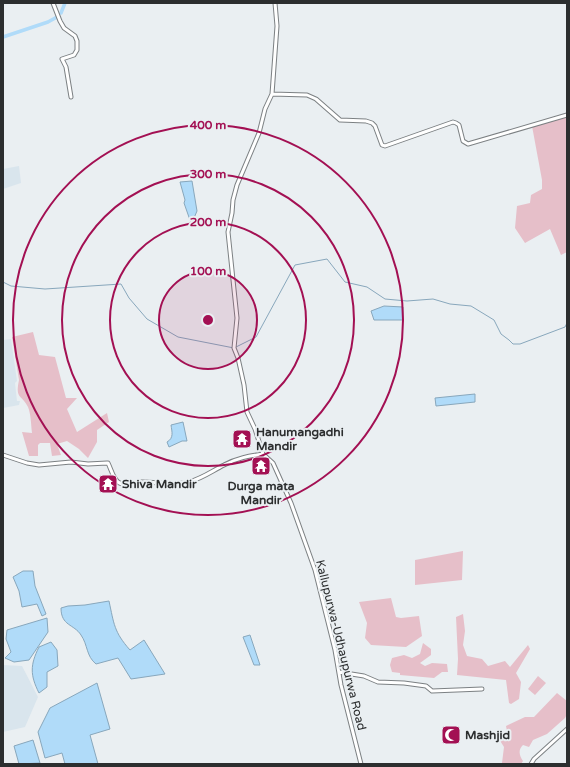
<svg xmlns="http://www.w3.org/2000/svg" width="570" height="767" font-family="'Varela Round',sans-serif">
<rect width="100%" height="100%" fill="#eaeff2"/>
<!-- built -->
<path fill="#d9e5ed" d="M19 166 21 183 3 189V169Z
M11 339 17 381 15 383 17 401H20L19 405 3 408V340Z
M3 665 22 666 38 697 25 727 3 732Z"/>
<!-- green -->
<path fill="#e6bfc9" d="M567 117V252L561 255 550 229 525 243 515 228 517 206 530 203 531 195 542 189V180L532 126Z
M33 332 39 355 55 357 66 398H77L67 409 77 432 107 413 109 422 97 430V442L88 458 79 449 67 441 57 444 61 455 52 456 50 443H40L38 445V456H29L22 432 32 433C31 425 31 414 28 407 21 394 15 399 19 380L12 337Z
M463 551 462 580 415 585V560Z
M391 598 396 617 401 618 419 616 422 636 406 647 371 645 365 638 367 623 359 602Z
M463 614 465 631 463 645 467 656 482 659 488 666 505 661 510 667 528 645 530 649 516 673 521 682 519 699 511 704 509 703 506 680 457 675 458 659 456 617Z
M423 643 431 649V655L420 663 425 666 432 663 447 664 448 672H442L434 678 400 675V673L392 672 390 665 392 658 404 655 412 658 420 654Z
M538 676 546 683 535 695 528 689Z
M557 693 567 701V714L565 718 547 734 533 740 529 747 523 745C518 750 519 755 523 761L521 764H499L502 763 504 747 499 739 507 731 506 726 525 717H534Z"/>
<!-- water -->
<path fill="#b0dbf9" stroke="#88a7bc" d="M192 181 197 211 194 218 195 227 191 223 184 203 185 200 180 182Z
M384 306 403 307V320H374L371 311Z
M475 394V402L436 406 435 398Z
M183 422 187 441H182L169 447 167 442C174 438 172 432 171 425Z
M23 571H33L35 586 46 614 42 616 37 604 22 607 19 591 13 577Z
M109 601C114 624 114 632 130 650L144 640 165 674 131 679 118 658 96 664C86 656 88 645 81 635 74 624 61 626 61 608L68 606 85 605Z
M47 618 48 632 29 660 14 662 5 658 11 652 6 639 7 630Z
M250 635 260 665H254L243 637Z
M51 642 57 650 58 666 47 672V687L39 693C30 675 30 665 39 647Z
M97 683 110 729 90 735 98 764H65L62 753 45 758 38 732 50 708Z
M33 740 40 763 19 764 14 746Z"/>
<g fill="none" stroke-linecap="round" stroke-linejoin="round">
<!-- stream -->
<path stroke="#88a7bc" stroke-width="1" d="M3 282 11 286 45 289 121 284 129 298 147 319 178 337 234 348 256 337 295 265 327 259 345 282 367 287 385 299 407 301 433 299 450 304 471 306 494 320 501 334 509 340 513 344H520L565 327 567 323"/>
<!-- canal -->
<path stroke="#b0dbf9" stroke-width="3.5" d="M61 13 65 3
M3 37 48 22 57 17"/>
<!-- minor casing -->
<g stroke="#7c8083" stroke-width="5">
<path id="minor" d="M53 3 60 21 64 28 75 36 77 41V50L74 55 62 59 66 67 71 97
M275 3 277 26 272 94 265 109 259 133 237 185 233 200 232 213 228 232 237 318 234 348 238 358 244 385 247 412 255 429 263 454 273 463 291 503 315 570 335 650 341 685 361 764
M272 94 307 95 316 99 340 120 366 121 372 123 375 126 382 145 385 146 453 122 456 123 459 125 463 141 468 144 567 115
M3 455 27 463 39 465 71 462 88 464 107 463H108C111 469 113 478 118 482 124 487 135 483 142 482 158 482 174 486 189 482 203 478 212 471 224 465 237 458 249 456 263 454
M339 672 364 676 378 682 404 683 426 686 432 691 482 689
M531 764 534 759 567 729"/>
</g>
<!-- minor -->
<use href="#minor" stroke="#fff" stroke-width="3"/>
</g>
<!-- distance rings -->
<circle cx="208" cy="320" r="49" fill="#a31053" fill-opacity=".12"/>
<g fill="none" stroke="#a31053" stroke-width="2">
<circle cx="208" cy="320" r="49"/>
<circle cx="208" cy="320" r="98"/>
<circle cx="208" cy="320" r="146"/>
<circle cx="208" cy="320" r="195"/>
</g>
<!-- icons -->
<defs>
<g id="temple-square" transform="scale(1)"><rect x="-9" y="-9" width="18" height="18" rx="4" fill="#a31053" stroke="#eaeff2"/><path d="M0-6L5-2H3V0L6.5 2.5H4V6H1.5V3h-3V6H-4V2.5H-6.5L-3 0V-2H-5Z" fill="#fff"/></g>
<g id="mosque-square" transform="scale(1)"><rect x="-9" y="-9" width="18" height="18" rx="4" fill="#a31053" stroke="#eaeff2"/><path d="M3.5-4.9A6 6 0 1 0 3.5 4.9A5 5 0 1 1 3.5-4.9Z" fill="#fff"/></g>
</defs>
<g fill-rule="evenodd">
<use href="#temple-square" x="242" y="439"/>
<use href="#temple-square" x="261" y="466"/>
<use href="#temple-square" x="108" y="484"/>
<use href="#mosque-square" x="451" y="735"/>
</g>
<g text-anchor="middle" stroke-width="4" stroke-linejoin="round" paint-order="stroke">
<!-- poi labels -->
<g font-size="12" font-weight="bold" fill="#2c2e2f" stroke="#eaeff2" text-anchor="start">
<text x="256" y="436">Hanumangadhi<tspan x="256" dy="14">Mandir</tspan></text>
<text x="122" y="488">Shiva Mandir</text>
<text x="261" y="490" text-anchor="middle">Durga mata<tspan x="261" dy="14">Mandir</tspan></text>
<text x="465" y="739">Mashjid</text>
</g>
<!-- street labels -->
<g font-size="12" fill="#2c2e2f" stroke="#eaeff2">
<text transform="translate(341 645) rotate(76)" y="4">Kallupurwa-Udhaupurwa Road</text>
</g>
</g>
<circle cx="208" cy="320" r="6" fill="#a31053" stroke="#eaeff2" stroke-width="2"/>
<g font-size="12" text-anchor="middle" font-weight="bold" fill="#a31053" stroke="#eaeff2" stroke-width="4" stroke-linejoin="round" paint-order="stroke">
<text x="208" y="129">400 m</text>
<text x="208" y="178">300 m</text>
<text x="208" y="226">200 m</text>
<text x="208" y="275">100 m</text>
</g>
<!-- border -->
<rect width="570" height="767" fill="none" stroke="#2c2e2f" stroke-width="8"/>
</svg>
